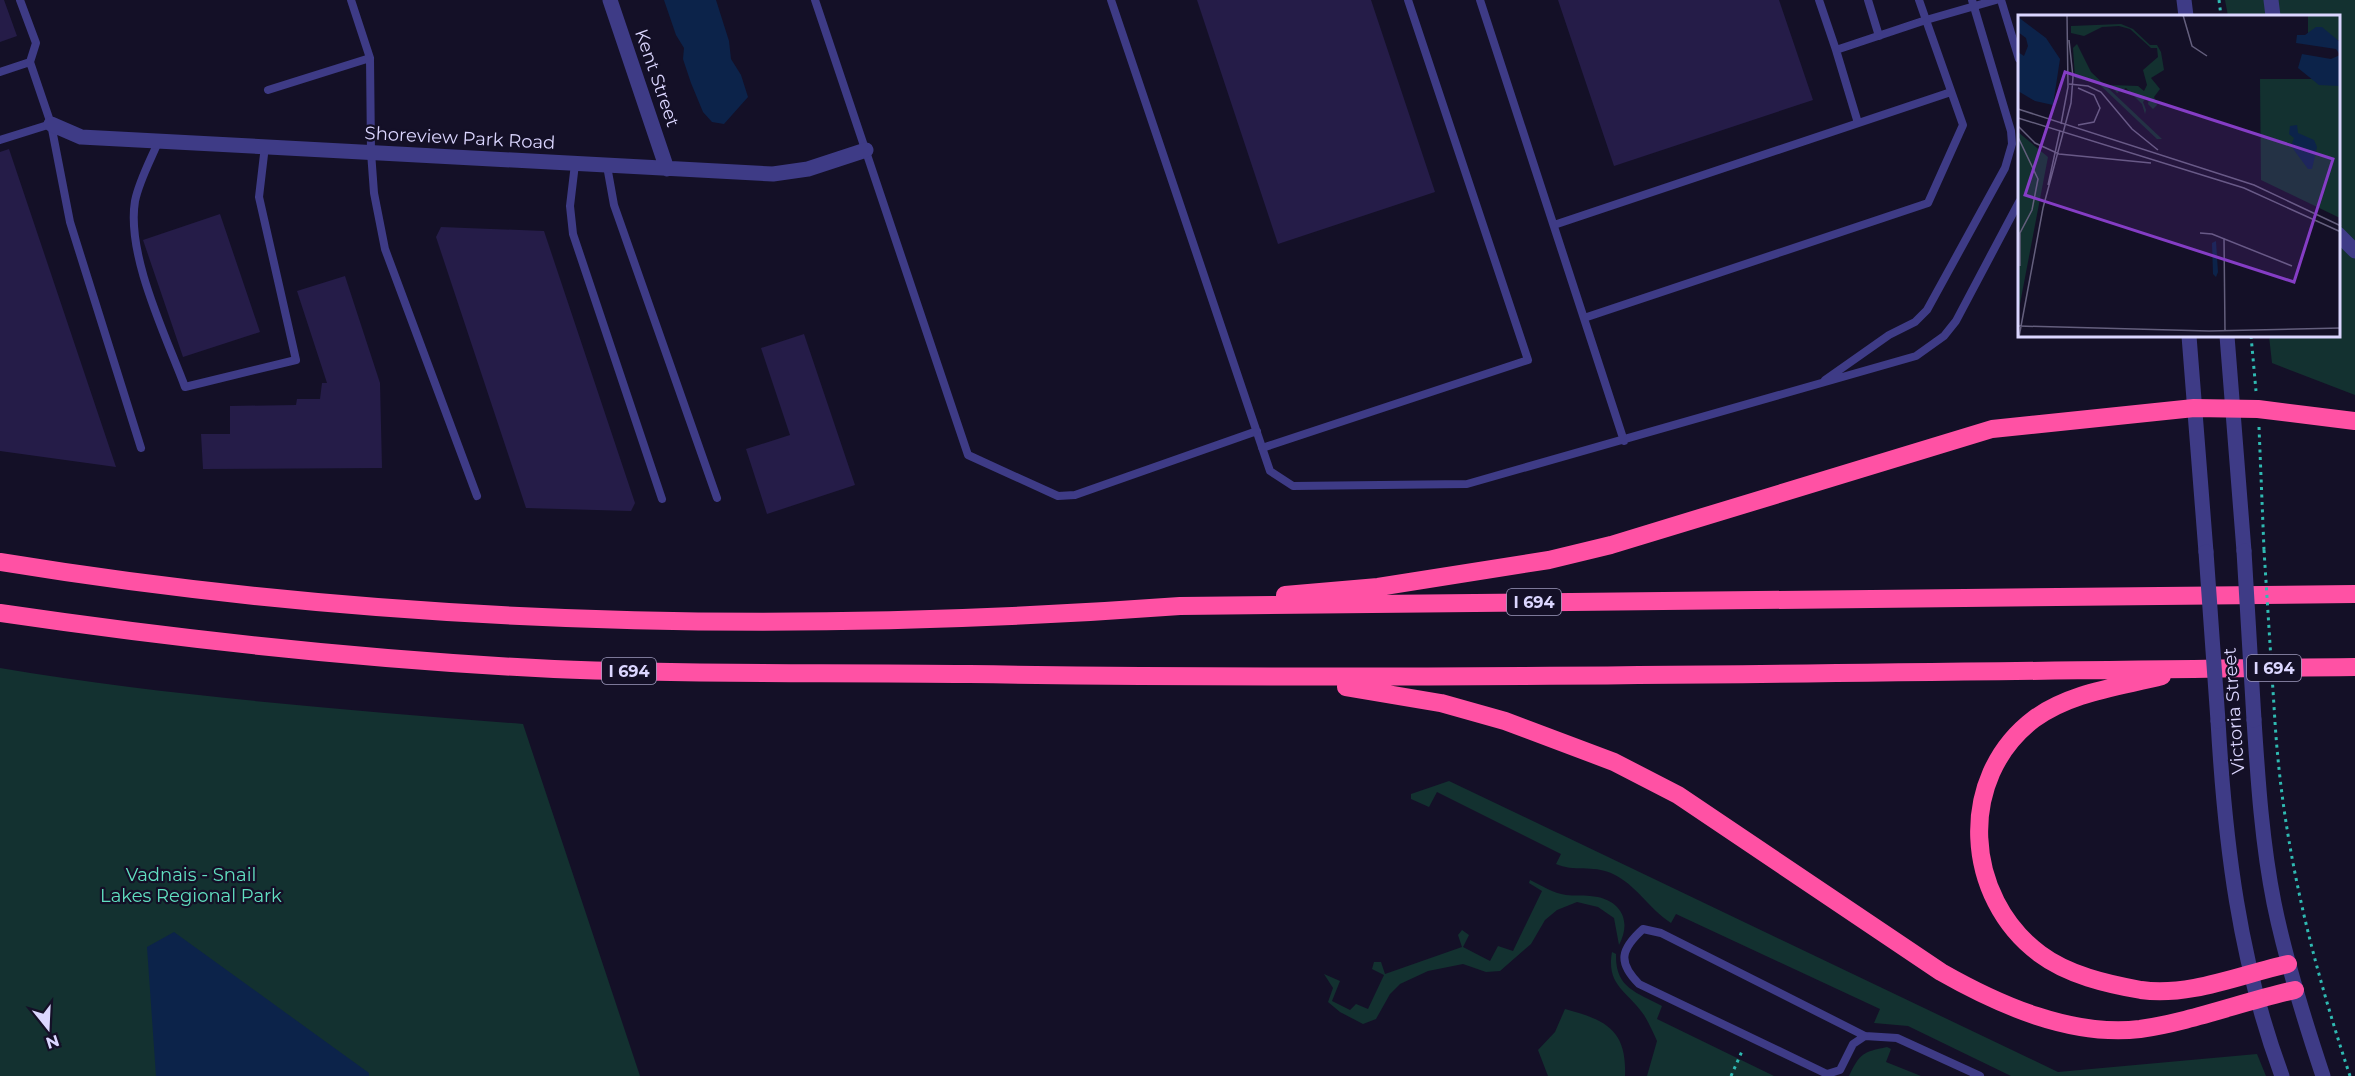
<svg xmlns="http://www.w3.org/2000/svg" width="2355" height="1076" font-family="Montserrat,sans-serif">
<rect width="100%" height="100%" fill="#141027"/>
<!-- green -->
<path fill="#133130" d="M2225 0H2355V395L2272 363 2269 336H2338V16H2228Z
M0 668C173 697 349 710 523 724L640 1076H0Z
M1449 781 2058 1072 2257 1054 2266 1076H2011L1908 1026 1874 1023 1880 1009 1676 914 1671 923C1648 908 1636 884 1611 873 1593 865 1573 872 1556 864L1561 854 1437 792 1429 807 1411 799V794Z
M1530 880C1542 886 1553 893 1566 895 1574 896 1582 895 1590 896 1619 898 1633 919 1619 945L1614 918 1598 907 1577 902 1557 910 1545 920 1531 944 1500 971 1486 972 1463 964 1428 971 1400 984 1390 994 1376 1019 1363 1024 1340 1012 1328 1002 1333 988 1324 974 1340 981 1332 1001 1350 1010 1356 1004 1368 1009 1384 975 1372 969 1374 962H1381L1385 974 1462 947 1458 935 1462 930 1469 935 1463 947 1490 961 1498 946 1513 951 1542 891 1529 883Z
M1612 952 1616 954C1615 988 1636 992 1662 1006L1657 1019 1774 1076H1647L1657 1041C1653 1032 1649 1023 1644 1015 1628 991 1606 986 1612 952Z
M1565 1009C1605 1020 1627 1029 1625 1076H1548L1538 1050 1555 1032Z
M1887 1047 1891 1049 1886 1062 1921 1076H1849C1860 1053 1863 1052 1887 1047Z"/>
<!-- water -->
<path fill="#0c234a" d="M664 0H716L729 41 731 59 741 75 748 97 724 124 712 122 703 112 691 83 683 59 684 48 676 35Z
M174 932 369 1073V1076H156L147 947Z"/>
<!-- building -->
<path fill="#251c48" d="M0 0H4L17 36 0 42Z
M1197 0H1371L1435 192 1278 244Z
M1558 0H1779L1813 100 1614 166Z
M9 149 116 467 0 451V152Z
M220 214 260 332 183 357 143 240Z
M441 227 544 231 635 503 631 511 526 508 436 237Z
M345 276 380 383 382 468 203 469 201 434H230V406L296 405 297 399H320L322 383H327L297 291Z
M804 334 855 485 767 514 746 449 790 435 761 348Z"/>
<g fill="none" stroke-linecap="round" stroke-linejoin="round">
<!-- path -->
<path stroke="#2fbab2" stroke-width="3" stroke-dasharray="3 4.5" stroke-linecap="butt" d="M2219 0 2221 16
M2251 336 2256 391
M2259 427 2264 550
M2275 722C2283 846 2311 958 2350 1076
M1731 1076 1743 1049"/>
<!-- service -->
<path stroke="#3e3b86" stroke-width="8" d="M20 0 36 43 30 62
M351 0 370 58 371 152 374 193 385 249 477 496
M815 0 968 455 1058 496 1075 495 1257 431
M1111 0 1270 471 1293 486 1467 484 1916 356 1944 336 1956 321 2019 202
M1480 0 1624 441
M1819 0 1836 50 1926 20 1919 0
M1868 0 1879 36
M2001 0 2019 59
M1836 50 1858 123
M0 72 30 62 51 124 70 222 141 448
M268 90 370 58
M0 140 51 124
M159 140C151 159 139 181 135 201 126 255 166 336 185 387L296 360 259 197 265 146
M575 164 570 206 573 234 662 499
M607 166 614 205 717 498
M1554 225 1951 92
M1584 318 1928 203 1963 125 1926 20 1996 0
M1825 380 1889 335 1915 322 1927 310 2005 168 2012 144 2011 131 1972 0
M1262 448 1528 360 1408 0
M1865 1036 1853 1044 1840 1070 1827 1074 1639 984C1617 962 1621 949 1643 929L1661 933 1865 1036 1897 1038 1980 1076"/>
<!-- minor -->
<path stroke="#3e3b86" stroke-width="15" d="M610 0 667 169
M2271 0 2273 16
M51 124 81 137 773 174 808 169 866 150
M2338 234 2355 251"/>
<!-- tertiary -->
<path stroke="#3e3b86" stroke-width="15" d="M2184 0 2186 16
M2189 336 2206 552
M2227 336 2244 551
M2254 720C2258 781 2262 843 2274 903 2286 962 2304 1019 2323 1076
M2218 721C2225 844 2239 960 2282 1076"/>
<!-- motorway -->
<path stroke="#ff51a4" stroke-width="18" d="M0 562C391 626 786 635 1180 606L2355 594
M1285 595 1378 587 1549 560 1611 545 1992 429 2194 408 2258 409 2355 421
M0 613C184 640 368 660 554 669 692 675 830 672 969 674 1431 681 1893 672 2355 667
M2162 676C2119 687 2071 692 2034 719 1956 778 1964 898 2040 954 2068 975 2107 984 2141 990 2190 997 2242 974 2288 964
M1346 687 1441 703 1505 721 1614 762 1678 795 1941 972C1999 1005 2071 1037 2140 1029 2190 1022 2245 1001 2295 990"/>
<!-- path-bridge -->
<path stroke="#2fbab2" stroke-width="3" stroke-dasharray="3 4.5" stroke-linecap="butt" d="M2264 550 2275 722"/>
<!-- tertiary-bridge -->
<path stroke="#3e3b86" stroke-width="15" d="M2244 551 2254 720
M2206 552 2218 721"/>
</g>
<g text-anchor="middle" stroke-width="4.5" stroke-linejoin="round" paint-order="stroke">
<!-- shield labels -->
<g fill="#141027" stroke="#9f9bbe" stroke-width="1.5">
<rect x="1507" y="589" width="54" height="26" rx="4.5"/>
<rect x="2247" y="655" width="54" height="26" rx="4.5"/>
<rect x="602" y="658" width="54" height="26" rx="4.5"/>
</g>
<g font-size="16" font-weight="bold" fill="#dbd6ff">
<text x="1534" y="608">I 694</text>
<text x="2274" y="674">I 694</text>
<text x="629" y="677">I 694</text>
</g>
<!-- street labels -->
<g font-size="18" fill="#dbd6ff" stroke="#141027">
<text transform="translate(657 78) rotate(71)" y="6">Kent Street</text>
<text transform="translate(460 138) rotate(3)" y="6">Shoreview Park Road</text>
<text transform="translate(2234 711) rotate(-94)" y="6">Victoria Street</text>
</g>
<!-- park labels -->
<g font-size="18" fill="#61e0c1" stroke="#141027">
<text x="191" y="881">Vadnais - Snail<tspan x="191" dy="21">Lakes Regional Park</tspan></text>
</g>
</g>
<!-- overview -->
<g transform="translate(2018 15)">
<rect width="322" height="322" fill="#141027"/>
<path d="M290 0H322V25H290ZM103 9 115 14 132 30H139L143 37 146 55 133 63 142 74 136 82 139 90 135 94 130 89 131 83H128L125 87 128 95 127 99 124 89 108 73 99 78 92 70 120 71 126 76 129 70 125 55 140 42 139 33H133L112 14 101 11 84 12 66 21 53 18V11ZM59 29 73 57 144 124H139L81 69 57 63 55 33ZM242 64H322V203L243 165ZM0 117 30 142 1 294H0Z" fill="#133130"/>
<path d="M0 2 28 23 42 44 35 90 17 86 0 76V37L6 41 10 31 8 23 0 17ZM298 12H304L322 27V71L301 70 280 53 284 39 313 44 322 40 318 34 278 28 279 20H287ZM279 110 280 118 296 125 299 132 294 154H290L273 131 276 123 271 119 272 111ZM198 226 200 257 198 262 195 259 194 228Z" fill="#0c234a"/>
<path fill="none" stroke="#645f7d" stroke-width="1.5" d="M165 0 174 31 189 41M51 69 70 71 83 77 114 114 140 135M0 94 236 170 323 211M0 103 226 173 323 217M43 109 50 72 49 0M60 110 76 107 82 93 76 80 60 73M0 111 17 128 41 139 133 148M0 122 20 164 14 195 2 218V251M30 170 42 115M182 218 194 219 274 251M206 223 207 316M1 311 191 316 323 313M1 322 25 193 53 88 55 62 51 25"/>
<path fill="#853dc5" fill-opacity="0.15" stroke="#853dc5" stroke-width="3" d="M47 57 315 144 276 267 7 180Z"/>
<rect width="322" height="322" fill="none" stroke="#dbd6ff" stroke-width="3"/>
</g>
<!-- north arrow -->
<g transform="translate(48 1028) rotate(162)" stroke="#141027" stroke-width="4.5" paint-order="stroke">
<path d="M0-4.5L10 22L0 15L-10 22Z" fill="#dbd6ff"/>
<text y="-9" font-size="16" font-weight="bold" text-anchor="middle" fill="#dbd6ff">N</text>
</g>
</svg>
